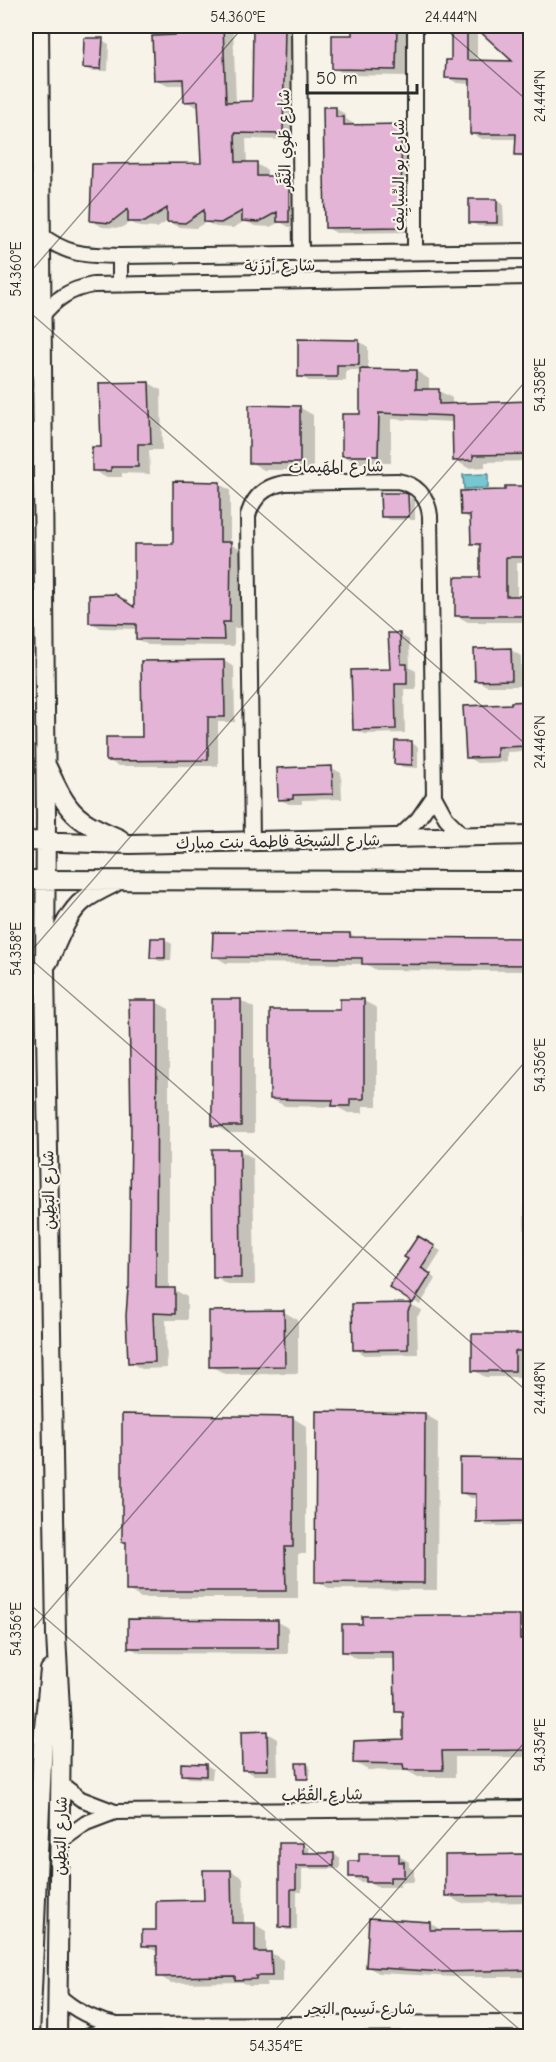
<svg xmlns="http://www.w3.org/2000/svg" width="556" height="2062" font-family="'Comic Neue','Playpen Sans Arabic',sans-serif">
<defs>
<pattern id="water-ripples" width="26" height="14" patternUnits="userSpaceOnUse" patternTransform="scale(1.5)"><rect width="26" height="14" fill="#77c7d3"/><path d="M2 4q2-2 4 0t4 0M15 11q2-2 4 0t4 0" fill="none" stroke="#67abb5"/></pattern>
</defs>
<rect width="100%" height="100%" fill="#f7f3e8"/>
<filter id="ink" filterUnits="userSpaceOnUse"><feTurbulence type="fractalNoise" baseFrequency=".0167" numOctaves="2"/><feDisplacementMap in="SourceGraphic" scale="12" xChannelSelector="R" yChannelSelector="G"/><feConvolveMatrix kernelMatrix="1 2 1 2 8 2 1 2 1" color-interpolation-filters="sRGB"/></filter>
<g filter="url(#ink)">
<!-- water -->
<path fill="url(#water-ripples)" stroke="#598990" stroke-width="1.5" d="M488 474V488L464 489 463 475Z"/>
<!-- shadow -->
<path fill="#0003" fill-rule="evenodd" d="M177 26H233L236 103 253 102 255 26H296L294 140 246 139 247 164H256L267 170V177L289 178 300 184 299 227H289L280 222 270 227 255 226 245 221 233 228 216 227 206 222 196 228 179 227 168 221 157 228 140 227 130 222 121 228 102 227 91 220 202 164 200 107H197L185 101V85H166L155 79 177 36Z
M354 26H409L408 76 346 75 334 68 353 36Z
M452 26H530V160L516 154 517 139H482L471 133V84L457 83 447 77 452 61ZM477 27 515 63 477 62Z
M102 40 109 44 108 71H91L84 67Z
M335 108 345 114 346 119 354 124V126L400 125 411 131 412 232 336 233 326 227Z
M497 200 503 204 504 226H478L471 222Z
M359 341 368 347V371H416L429 379V391H439L452 398V405L530 403V461L485 462V467L468 468 455 460 454 422 391 419V463H356L343 455 361 416V370H346V381H309L299 376Z
M149 383 161 390 162 450H149L150 474 122 473V477H105L93 470 102 449Z
M299 407 313 415V470H264L250 462Z
M219 484 230 490V544L241 550 240 628H234V646L148 645 137 639V629L101 628 90 622 136 609 174 546Z
M530 488V563H517V597H530V622H468L457 616 482 579 481 548 472 543V520L462 514 506 492Z
M407 496V520H390L383 516Z
M410 497 415 500V520H410Z
M399 634 409 640 410 668 416 671V689H404L405 733 364 734 354 729 392 670Z
M511 650 521 656 522 686H487L476 680 475 651Z
M224 661 234 667 235 722H218V766H118L108 760 144 738Z
M530 703V751L507 752V762L477 763 467 757Z
M412 743 418 747V768L403 767 396 764Z
M332 768 341 773 342 799 302 800V804H289L279 799 278 770Z
M350 934 357 938 530 939V971L376 970 366 964 226 963 214 956Z
M165 940 172 944 171 961H159L152 957Z
M240 1000 254 1008V1133H228L214 1125Z
M364 1001 377 1008V1106H363V1113H348L337 1107 285 1106 271 1099 341 1012Z
M156 1002 169 1009V1290H175L187 1297V1320H166L167 1368 142 1369 129 1362Z
M239 1150 253 1158 255 1285H228L215 1277Z
M524 1200H530V1357H527V1377H485L473 1370 526 1336Z
M419 1238 441 1251 427 1273 436 1279 420 1305 414 1301 410 1259Z
M354 1305H412L422 1310 417 1317 418 1354 365 1355 355 1349Z
M284 1312 298 1320V1373L225 1374 211 1366 210 1313Z
M525 1412H530V1526H487L477 1521V1498H471L462 1493 525 1460Z
M424 1414 438 1422 437 1590 330 1589 317 1581Z
M293 1418 306 1426V1554H298V1598H141L128 1590 127 1543 124 1541Z
M520 1616 530 1622V1757H455V1777H418L407 1771 368 1770 355 1763 405 1740V1716L396 1711V1659H357L344 1652Z
M278 1622 288 1628V1654L140 1653 129 1647Z
M267 1733 277 1739 278 1775H254L244 1769Z
M307 1764 310 1766V1779L301 1780 298 1778Z
M206 1765 213 1769 212 1779 189 1778 182 1774Z
M280 1845H303L309 1848V1855L333 1854 340 1858V1869H302V1892H297V1930H287L280 1927Z
M399 1856 409 1862V1867L414 1870V1882H400V1887H378L369 1882H361L350 1876Z
M530 1856V1902L460 1903 447 1895Z
M205 1871H231L243 1878 244 1924H254L266 1931V1953H271L283 1960V1982H267V1986H249L242 1982 171 1983 159 1976 158 1952 143 1945 158 1932 206 1902Z
M370 1920 430 1923 441 1930V1931H530V1977H455L379 1973 368 1967Z"/>
<!-- building -->
<path fill="#e4b4d6" stroke="#2b2b2b" stroke-width="1.5" d="M175 26H223L226 102 252 101 253 26H285L283 134 235 133 236 162H257V176H289V222H277V212L259 222 242 221V211L221 223 204 222V210L185 223 167 222V208L145 222H128V209L110 223 90 221 92 164 201 163 198 101 184 102 183 79 154 80 152 36 175 35Z
M352 26H397L396 70 332 69V35H352Z
M451 26H467V60L512 61 474 26H531V155H515L516 134H470V79L445 78 446 60H451Z
M84 38H103L101 69 83 68Z
M323 107H336V117H344V125L401 124 402 227 325 228Z
M469 199H497V223H469Z
M298 339 359 340V365H337V377H298Z
M360 369 416 370V389H439V404L531 401V454L473 455V460L453 461 452 416 379 413 378 456H342V414H360Z
M149 382 151 444H138V467H111V471H92V447H101L99 383Z
M249 405 300 406V463H249Z
M173 481 220 482V542H231L230 622H223L224 640 136 639V624L89 623V595L115 594 134 607V544H173Z
M505 486H531V506H528L529 557H506V596H531V616H455V577H480V544H471L470 515H461L460 491 505 490Z
M380 493H405L408 494 409 517H381Z
M388 633H400L401 664H407V684H395L396 729 353 730 351 670 390 669Z
M511 648 512 680 475 681 474 649Z
M224 660 225 717H208V760L106 761V737H142L141 661Z
M531 701V746L497 747V757L466 758 463 706 511 704V702Z
M395 741H412V765L394 764Z
M332 766 333 794 293 795V799L278 800 277 768Z
M213 932 350 933V937L531 938V965L362 964V958L212 957Z
M151 938H165V958H150Z
M212 999H241V1126H212Z
M340 999H364V1099H350V1106H332L333 1100 270 1099V1010H340Z
M129 1000H157L156 1288H175V1314L153 1313 155 1362 128 1363 126 1316 128 1288H129L131 1128Z
M212 1149H240L241 1278H213Z
M418 1236 435 1246 421 1268 431 1274 413 1303 389 1287 408 1259 404 1257Z
M412 1303 408 1311V1349L353 1350 352 1304Z
M284 1310 285 1366 209 1367V1311Z
M472 1334H531V1351H515V1371H472Z
M316 1411 425 1413 424 1583 315 1582Z
M122 1414 293 1417V1547H285L286 1591H126V1542H122Z
M460 1458 531 1459V1521L476 1522V1494L460 1493Z
M444 1615H520V1639H531V1750L442 1751 443 1770H404L403 1764 353 1763 354 1741 403 1739V1712H395L394 1652H342V1624H362V1616Z
M128 1619 278 1620V1648H128Z
M267 1731 268 1770H242L241 1732Z
M181 1763 206 1764V1776L181 1775Z
M296 1763H307L308 1779H297Z
M279 1843H303V1853H334V1866H296V1889H291V1928L279 1927Z
M359 1854H399V1862H404V1877H390V1882H366V1877H349V1861H359Z
M531 1854V1895L445 1896V1855Z
M203 1870H231L232 1923H255V1952H271L272 1976H256V1979L235 1980V1976L157 1977V1946H142V1930H156V1901L204 1900Z
M369 1918 430 1922V1930L531 1929V1970L442 1972 366 1967Z"/>
<g fill="none" stroke-linecap="round" stroke-linejoin="round">
<!-- minor casing -->
<g stroke="#2b2b2b" stroke-width="18">
<path id="minor" d="M299 26 301 254
M415 26V252
M40 234C68 256 86 255 120 256L530 251
M120 256V284
M41 317C55 299 70 289 93 285L530 277
M398 838 418 819 434 796
M252 841 248 516C253 497 265 486 285 483L397 481C416 484 428 496 430 516L434 796 446 818 464 836
M61 1784 81 1799 115 1812
M61 1841 86 1823 115 1812 530 1808
M58 1995C75 2011 93 2020 117 2025L530 2023
M87 2036 115 2026"/>
</g>
<!-- secondary casing -->
<g stroke="#2b2b2b" stroke-width="22">
<path id="secondary" d="M39 26 46 817 45 969 56 1635 61 1728 57 2036
M47 767C69 814 73 819 120 839
M26 841 130 844 530 835
M26 880 530 881
M48 962C58 941 66 914 84 900 93 893 104 888 114 883
M30 2036 43 1738 50 1670"/>
</g>
<!-- minor -->
<use href="#minor" stroke="#f7f3e8" stroke-width="14"/>
<!-- secondary -->
<use href="#secondary" stroke="#f7f3e8" stroke-width="18"/>
</g>
</g>
<!-- ticks -->
<path fill="none" stroke="#2b2b2b" stroke-width="1.5" stroke-opacity="0.45" d="M442 26 530 103M26 277 244 26M26 309 530 748M26 955 530 1394M26 957 530 376M26 1601 527 2036M26 1637 530 1056M270 2036 530 1736"/>
<g text-anchor="middle" stroke-width="4.5" stroke-linejoin="round" paint-order="stroke">
<!-- street labels -->
<g font-size="16" fill="#2b2b2b" stroke="#f7f3e8">
<text transform="translate(284 140) rotate(-91)" y="6">شارع طَوِي النَّقَر</text>
<text transform="translate(398 175) rotate(-90)" y="6">شارع بو السِّيايِيف</text>
<text transform="translate(280 265) rotate(-1)" y="6">شارع أرزَنة</text>
<text transform="translate(336 466) rotate(-1)" y="6">شارع المهَيمات</text>
<text transform="translate(278 841) rotate(-1)" y="6">شارع الشيخة فاطمة بنت مبارك</text>
<text transform="translate(48 1190) rotate(-91)" y="6">شارع البَطِين</text>
<text transform="translate(322 1794) rotate(-1)" y="6">شارع القُطُب</text>
<text transform="translate(60 1836) rotate(-89)" y="6">شارع البَطِين</text>
<text x="360" y="2014">شارع نَسِيم البَحر</text>
</g>
</g>
<!-- margin -->
<rect width="556" height="2062" fill="none" stroke="#f7f3e8" stroke-width="66"/>
<!-- scale -->
<path d="M307 84v9h110v-9" fill="none" stroke="#2b2b2b" stroke-width="3"/>
<text x="316" y="84" font-size="18" fill="#2b2b2b" stroke="#f7f3e8" stroke-width="4.5" paint-order="stroke">50 m</text>
<rect x="33" y="33" width="490" height="1996" fill="none" stroke="#2b2b2b" stroke-width="2"/>
<g font-size="15" text-anchor="middle" fill="#2b2b2b">
<text x="238" y="22">54.360°E</text>
<text x="451" y="22">24.444°N</text>
<text transform="translate(540 96) rotate(-90)" y="5">24.444°N</text>
<text transform="translate(16 269) rotate(-90)" y="5">54.360°E</text>
<text transform="translate(540 385) rotate(-90)" y="5">54.358°E</text>
<text transform="translate(540 742) rotate(-90)" y="5">24.446°N</text>
<text transform="translate(16 949) rotate(-90)" y="5">54.358°E</text>
<text transform="translate(540 1065) rotate(-90)" y="5">54.356°E</text>
<text transform="translate(540 1388) rotate(-90)" y="5">24.448°N</text>
<text transform="translate(16 1629) rotate(-90)" y="5">54.356°E</text>
<text transform="translate(540 1745) rotate(-90)" y="5">54.354°E</text>
<text x="276" y="2051">54.354°E</text>
</g>
</svg>
